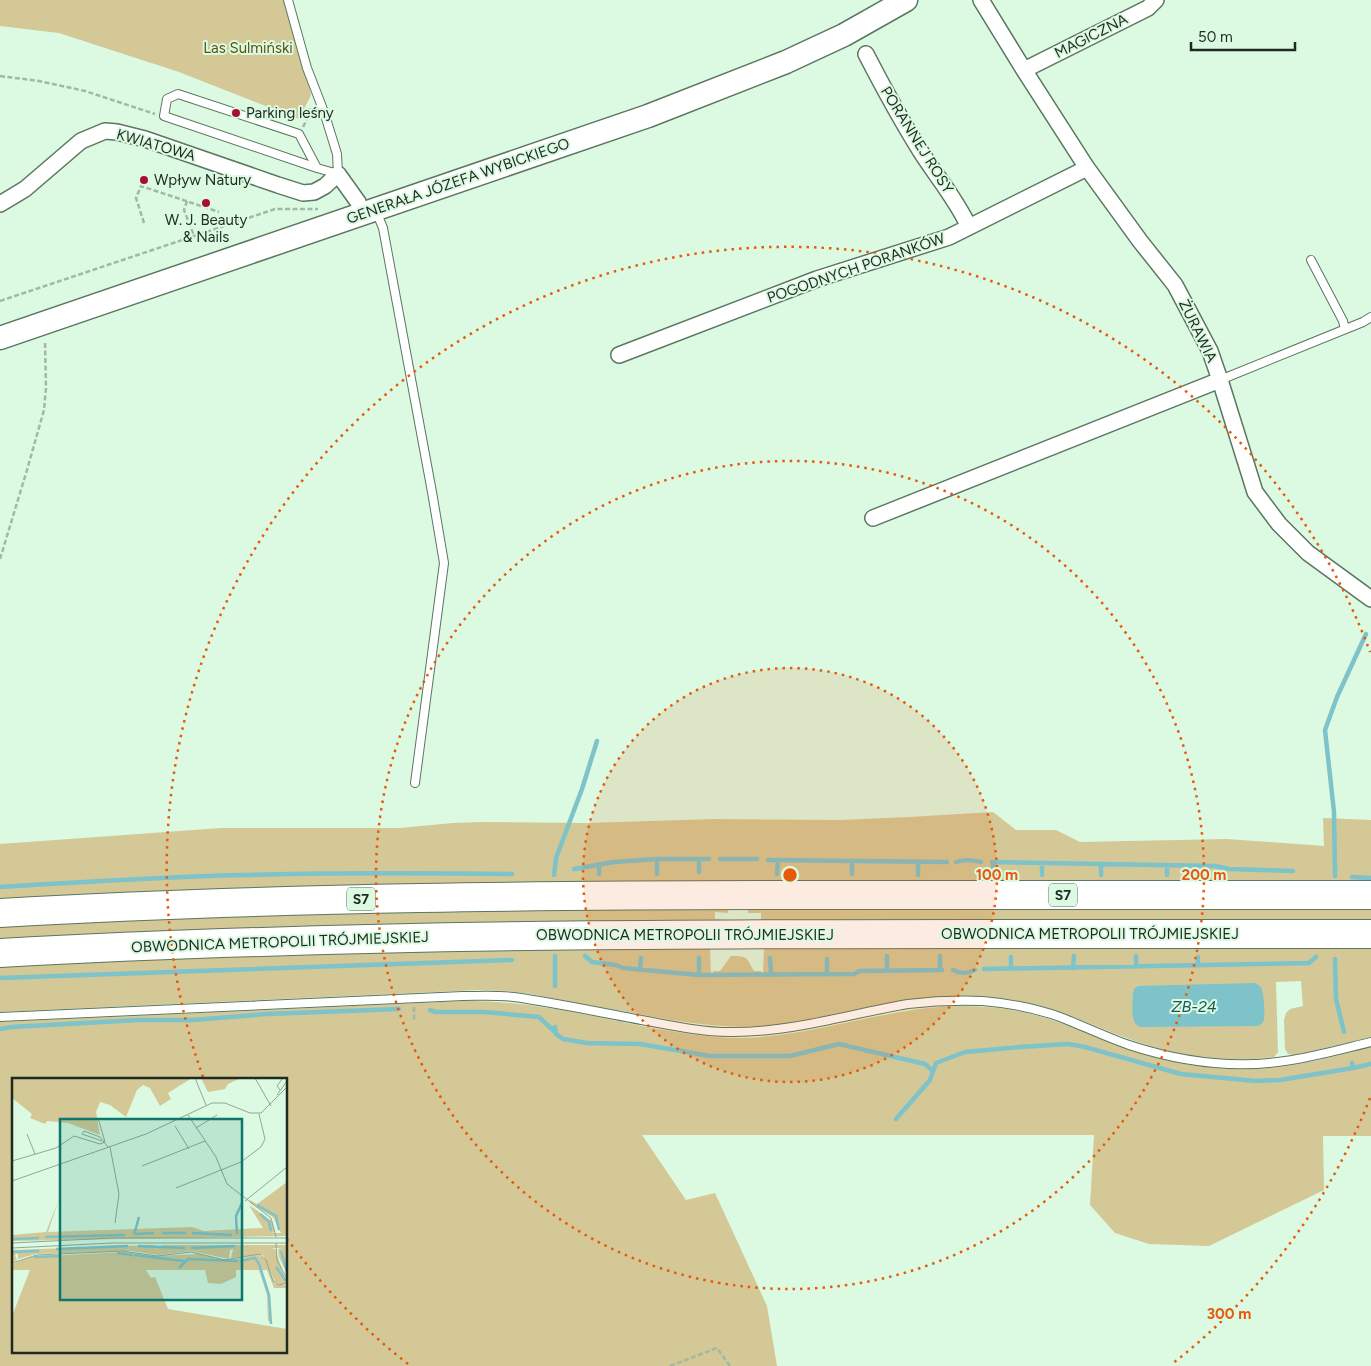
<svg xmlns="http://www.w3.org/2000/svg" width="1371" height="1366" font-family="Figtree,sans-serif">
<rect width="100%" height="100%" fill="#dbfae1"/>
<!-- green -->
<path fill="#d3c896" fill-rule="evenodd" d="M0 0H284L309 85 311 95 299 119 179 72 59 33 0 26Z
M993 812 1016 830H1056L1080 842 1227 839 1324 846 1323 818 1371 820V885L0 901V844L221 828H399L453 823 483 822 588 823 715 819 840 820 909 817Z
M728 905V913L715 912V919L728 920V928L0 944V921L141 915Z
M748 905 1371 906V928H748V920H761V913H748Z
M710 948 711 973H713V971H720L731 956C748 956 746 957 754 971H761V973H763L764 948 1371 949V1037L1308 1052 1293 1055 1288 1054 1285 1049 1284 1020 1286 1013 1290 1009 1303 1006 1301 981 1276 982 1278 1052 1274 1057C1227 1064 1176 1056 1132 1040 1091 1025 1057 1008 1014 1000 934 986 866 1009 789 1023 732 1032 689 1023 633 1013 599 1007 565 1001 531 994L508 991 478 990 0 1012V964L409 950Z
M463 1001C525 1000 586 1015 647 1027 678 1032 708 1038 739 1038 824 1037 902 999 987 1007 1015 1009 1043 1016 1069 1026 1088 1033 1106 1042 1125 1048 1181 1068 1240 1075 1299 1064 1323 1060 1347 1053 1371 1047V1136H1323L1324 1190 1209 1246 1149 1244 1115 1233 1090 1205 1094 1135H642L686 1200 715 1193 767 1306 777 1366H0V1022ZM14 1080H286V1352H14Z"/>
<!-- water -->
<path fill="#7ec2ca" d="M1255 983 1261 987C1264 993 1265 1013 1264 1020 1262 1024 1261 1024 1258 1026L1140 1027C1129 1023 1133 1003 1133 993L1134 989 1138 986Z"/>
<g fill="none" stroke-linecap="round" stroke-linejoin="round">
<!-- stream -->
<path stroke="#7ec2ca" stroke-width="4.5" d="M657 859V874
M720 859H757
M768 860 947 862
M852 861V874
M956 862C964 859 973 860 981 862
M992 862 1216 866 1229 869 1293 871
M1042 863V875
M1167 865V875
M574 869 614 862 657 859H709
M699 872V859
M599 874V864
M777 874 778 860
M993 874V862
M554 875 556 858 582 789 597 741
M918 875V862
M1101 875V864
M1335 876 1334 812 1325 730 1337 697 1366 634
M1352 877 1371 878
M0 887C81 882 162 877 242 875 332 873 422 873 512 874
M555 956V986
M585 956 592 962 616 965 623 968 699 975 854 974 860 971 942 970
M887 956V970
M940 956V970
M1136 956V967
M1011 957V969
M1198 957V966
M699 958V975
M770 958 771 975
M827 959V974
M1335 959 1336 999 1344 1032
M1073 968 1074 956
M984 969 1309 963 1316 957
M640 970 641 958
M953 970C961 974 967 974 975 970
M0 978 512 960
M430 1010 436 1012H484L539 1017 556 1033
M555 1027 556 1034 563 1039 587 1043 640 1044 710 1056H790L839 1044 925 1064 933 1071
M0 1029 12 1027 139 1020H193L267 1014 399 1009
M1353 1068 1371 1064
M896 1119 930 1080 936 1063 965 1052 1020 1047 1068 1044 1085 1047 1181 1074 1256 1081 1280 1080 1353 1068 1352 1063"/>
<!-- lane casing -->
<g stroke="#5b7661" stroke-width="10">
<path id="lane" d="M288 0 307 68 324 112 333 141 337 154 338 174 317 168 299 134 178 94 167 99 164 116 317 168
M376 211 383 228 432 492 444 563 415 783
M1311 260 1343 321 1345 329
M1220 380 1363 322 1371 317
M0 1017 463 996C480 996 497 995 514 997 558 1003 602 1013 647 1021 674 1026 702 1032 729 1032 790 1033 849 1014 908 1004 933 1001 958 1000 983 1001 1007 1003 1037 1009 1060 1017 1083 1026 1106 1037 1129 1045 1178 1061 1233 1069 1285 1061 1314 1057 1342 1049 1371 1042"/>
</g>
<!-- street casing -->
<g stroke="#5b7661" stroke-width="18">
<path id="street" d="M981 0 1024 70 1087 168 1140 241 1175 285 1210 351 1220 380 1255 492 1279 524 1308 553 1371 599
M866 54C883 87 901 120 921 152 937 177 956 199 969 227
M1024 70 1148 8 1156 0
M0 204 25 189 81 141 105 131 117 132 145 139 278 185 303 193 314 192 325 186 338 174 358 202 362 213
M619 355 817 279 949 237 1087 168
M873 518 1220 380"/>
</g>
<!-- secondary casing -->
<g stroke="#5b7661" stroke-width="25">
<path id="secondary" d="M0 338 648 116 786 62 816 48 844 35 906 0"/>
</g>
<!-- highway casing -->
<g stroke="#5b7661" stroke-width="30">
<path id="highway" d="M0 913C280 897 560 895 840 895 1017 895 1194 895 1371 895
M0 953C456 928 914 935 1371 934"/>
</g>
<!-- path -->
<path stroke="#a0b9a5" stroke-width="2.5" stroke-dasharray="5 2.5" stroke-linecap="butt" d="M0 76 39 81 85 91 155 114
M303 127 308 117 310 106
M187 201 184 210 194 236
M144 223 136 198 141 186 219 212
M0 301 275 209H318
M0 559 27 470 44 410 46 388 45 342
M414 1007V1021
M670 1366 717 1348 730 1366"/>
<!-- lane -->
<use href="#lane" stroke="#fff" stroke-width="8"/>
<!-- street -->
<use href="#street" stroke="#fff" stroke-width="15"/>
<!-- secondary -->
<use href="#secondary" stroke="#fff" stroke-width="22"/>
<!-- highway -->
<use href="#highway" stroke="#fff" stroke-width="28"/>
</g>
<!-- distance rings -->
<circle cx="790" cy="875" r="207" fill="#e8590c" fill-opacity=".12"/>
<g fill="none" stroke="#e8590c" stroke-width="2.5" stroke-dasharray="2.5 5">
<circle cx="790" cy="875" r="207"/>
<circle cx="790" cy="875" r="414"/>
<path d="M1370 1098A621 621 0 0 1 1172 1364M408 1364A621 621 0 0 1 288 1240M203 1077A621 621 0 0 1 1370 652"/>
</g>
<!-- markers -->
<g fill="#a70e35" stroke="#dbfae1" stroke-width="2">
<circle cx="236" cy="113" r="5"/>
<circle cx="144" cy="180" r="5"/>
<circle cx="206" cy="203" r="5"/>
</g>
<g text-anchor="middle" stroke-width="4" stroke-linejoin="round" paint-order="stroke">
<!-- shield labels -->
<g fill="#dbfae1" stroke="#57695b" stroke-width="1">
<rect x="1049" y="883.5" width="28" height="23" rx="4"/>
<rect x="347" y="887.5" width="28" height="23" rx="4"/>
</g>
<g font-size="14" font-weight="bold" fill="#1f2b22">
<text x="1063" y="900">S7</text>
<text x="361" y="904">S7</text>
</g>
<!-- street labels -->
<g font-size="15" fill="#1f2b22" stroke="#dbfae1">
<text transform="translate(1091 36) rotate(-27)" y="5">MAGICZNA</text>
<text transform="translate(917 140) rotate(58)" y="5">PORANNEJ ROSY</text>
<text transform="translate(156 145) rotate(16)" y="5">KWIATOWA</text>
<text transform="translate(458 181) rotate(-19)" y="5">GENERAŁA JÓZEFA WYBICKIEGO</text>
<text transform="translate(856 268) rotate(-19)" y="5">POGODNYCH PORANKÓW</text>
<text transform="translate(1198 331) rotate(64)" y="5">ŻURAWIA</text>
<text x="1090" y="939">OBWODNICA METROPOLII TRÓJMIEJSKIEJ</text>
<text x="685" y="940">OBWODNICA METROPOLII TRÓJMIEJSKIEJ</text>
<text transform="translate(280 942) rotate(-2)" y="5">OBWODNICA METROPOLII TRÓJMIEJSKIEJ</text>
</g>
<!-- park labels -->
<g font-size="15" fill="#5f5215" stroke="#dbfae1">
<text x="248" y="53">Las Sulmiński</text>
</g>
<!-- poi labels -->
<g font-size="15" fill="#1f2b22" stroke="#dbfae1" text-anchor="start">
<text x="246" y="118">Parking leśny</text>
<text x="154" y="185">Wpływ Natury</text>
<text x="206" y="225" text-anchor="middle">W. J. Beauty<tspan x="206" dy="17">&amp; Nails</tspan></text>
</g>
<!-- water labels -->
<g font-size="16" font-style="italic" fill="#1c565c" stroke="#dbfae1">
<text x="1194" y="1012">ZB-24</text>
</g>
</g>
<!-- overview -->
<g transform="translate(12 1078)">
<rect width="275" height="275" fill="#dbfae1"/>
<path d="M0 0H180L156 15 159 21 148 28 138 10 131 7 125 12 114 39 98 27 88 24 84 34 88 57 56 45 35 43 33 46 18 40 20 36 0 20ZM189 0H229L216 6 213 11 196 14ZM275 104V158L0 163V157L34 154 47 121 36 154 180 149 192 153 251 150 237 127 260 143 263 154 259 155H269L261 139 238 125V122L245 126ZM142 167 143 170H148L150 167H275V196L267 179 266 171 269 170H259L263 171 275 204 269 207 263 204 251 177 219 180 221 171 218 172 217 181 179 173 146 177 119 173 24 176 6 181V175L3 177 5 182 0 184V172ZM112 174 140 178 187 176 213 183 246 177 253 181 263 206 275 207V210H262L255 192H250L258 217 259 243H256L255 217 247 192H224V199L209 206 196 205 193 192H134L139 200 143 199 156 231 275 251V275H0V238L18 192H0V186L18 179Z" fill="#d3c896"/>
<path fill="none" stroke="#7ec2ca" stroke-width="2.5" d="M245 127 264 138 267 152M248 136 257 144 259 153M150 155H174M180 155 220 157M124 156 142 155M225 156 224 138 230 125M122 157 127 139M33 159 113 157M0 161 27 160M126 168 173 170M179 170 223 168M44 171 116 168M269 173 275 194M0 174 27 173M105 175 121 177M122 177 172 183M22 179 48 178M228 183 243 180 247 186 257 217 259 246M264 189 274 203M167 190 176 181 226 183"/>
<path fill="none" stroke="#90a795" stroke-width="1" d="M183 0 194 27M243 0 259 28M268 12 265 8 271 0M265 17 275 3M176 37 204 79 215 106 259 140 264 159M86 40 93 64M163 48 177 71M184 50 205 37M15 56 23 76M70 56 72 53 88 59 96 69M70 56 90 63M98 69 107 116 103 145M0 83 44 70 62 58 88 66 93 64M130 88 193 63M0 103 134 56 200 25H213L238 35H249L275 9M164 110 229 84 249 69 253 61 247 36M233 123 275 89M0 165 100 160H275M264 165 265 183 275 200M0 170 100 165H275M0 185 25 177 110 173 145 178 179 174 213 182 247 176 254 182 261 203 267 207 275 205"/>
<path fill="#0f766e" fill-opacity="0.15" stroke="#0f766e" stroke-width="2.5" d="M48 41H230V222H48Z"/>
<rect width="275" height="275" fill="none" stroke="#1f2b22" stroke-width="2.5"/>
</g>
<circle cx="790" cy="875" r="8" fill="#e8590c" stroke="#dbfae1" stroke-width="2.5"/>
<g font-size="15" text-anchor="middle" font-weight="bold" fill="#e8590c" stroke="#dbfae1" stroke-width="4" stroke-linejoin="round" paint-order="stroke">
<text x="997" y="880">100 m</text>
<text x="1204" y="880">200 m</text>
<text x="1229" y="1319">300 m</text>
</g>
<!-- scale -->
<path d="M1191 42v8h104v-8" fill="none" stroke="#1f2b22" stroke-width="2.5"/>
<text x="1198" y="42" font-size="15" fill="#1f2b22" stroke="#dbfae1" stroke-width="4" paint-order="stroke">50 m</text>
</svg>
